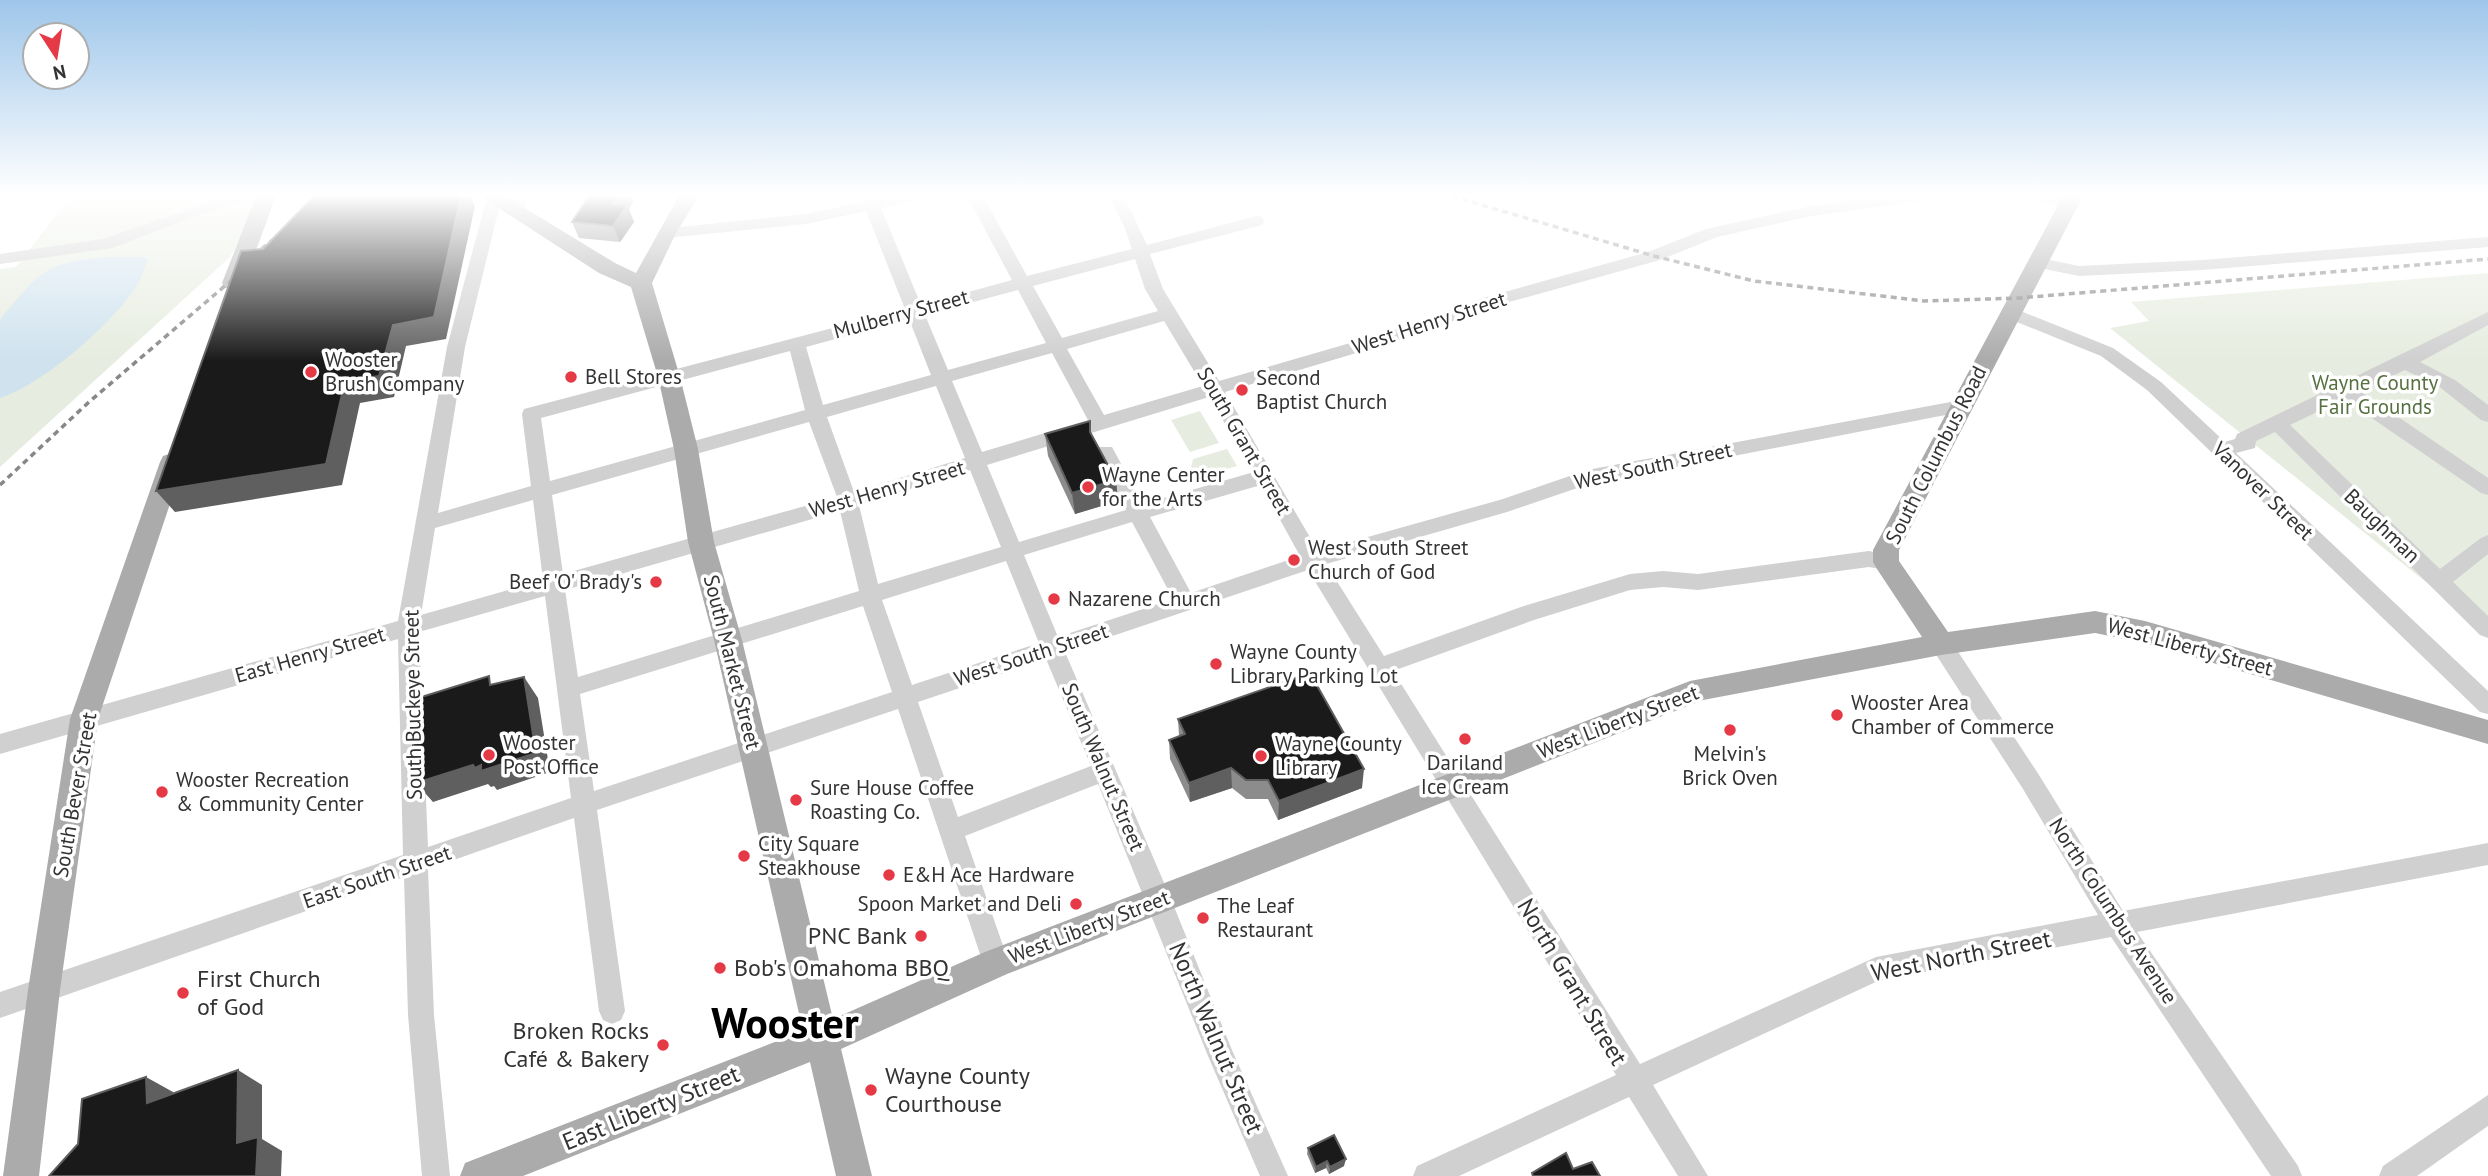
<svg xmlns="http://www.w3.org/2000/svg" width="2488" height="1176" font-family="'PT Sans',sans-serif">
<rect width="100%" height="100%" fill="#fff"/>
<!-- green -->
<path fill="#e6ecdf" d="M71 196H262L230 257 0 467V269L16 267Z
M2488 273V632L2110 328 2149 321 2131 302Z
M1200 411 1219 443 1190 452 1171 420Z
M1227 449 1237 466 1212 473 1210 470 1200 473 1191 468 1193 459Z"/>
<!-- water -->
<path fill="#cfe2ee" d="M107 257H144L148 260C144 268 142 278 137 285 114 323 42 385 0 398V321L2 317C41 271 46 262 107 257Z"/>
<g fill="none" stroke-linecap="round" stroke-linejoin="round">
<!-- minor -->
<path fill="#d0d0d0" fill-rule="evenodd" d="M228 196H255L253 199 201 214 112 248 0 264V254L103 239Z
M512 196H528L522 216 516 218 508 213Z
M890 196H923L921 199 881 208 921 305 1012 280 967 196H983L1027 276 1132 249 1124 226 1108 196H1124L1147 245 1256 216 1262 217 1264 221 1262 225 1150 254 1163 289 1219 381 1388 332 1483 298 1648 252 1706 229 1811 206 1881 196H1927L1919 201 1811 216 1717 237 1660 260 1495 306 1400 340 1225 392 1318 551 1503 499 1587 470 1961 400 1968 401 1970 406 1968 411 1961 412 1589 484 1507 512 1326 564 1384 656 1521 607 1630 574 1663 571 1698 574 1869 551 1893 556 1896 562 1893 568 1886 570 1869 567 1698 590 1663 587 1630 590 1534 620 1393 671 1640 1064 1876 957 2098 915 2023 789 1933 650 1930 644 1933 638 1941 635 1949 638 2039 775 2123 911 2488 843V865L2137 932 2298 1166 2302 1176H2271L2111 937 1878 981 1653 1085 1708 1176H1678L1629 1097 1459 1176H1413L1417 1166 1616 1075 1308 570 1065 652 1171 899 1232 1050 1288 1176H1260L1208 1056 1098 784 965 836 1009 963 1005 972 996 975 987 972 983 963 898 709 597 810 625 1011 621 1020 612 1024 603 1020 599 1011 574 818 428 869 434 1015 450 1176H422L408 1015 404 877 0 1018V992L403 855 398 639 0 754V734L398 621 447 347 487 197H499L501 200 465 347 438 513 531 486 522 414 524 409 905 309 866 211 806 224 666 238 658 233 660 229 806 214ZM1135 259 1145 289 1158 311 1062 338 1033 286ZM1018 290 1046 343 948 370 925 315ZM909 319 931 375 823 405 806 347ZM1164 321 1203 386 1104 415 1067 349ZM790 351 805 410 550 481 541 418ZM1052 353 1088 420 982 452 952 381ZM936 386 965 458 854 492 827 417ZM1209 397 1254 472 1143 504 1112 447H1098L1095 452 1126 510 1019 542 987 465ZM809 422 837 497 563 574 552 495ZM970 470 1001 547 878 584 859 505ZM1261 485 1300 556 1191 593 1150 517ZM533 500 543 580 421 615 435 528ZM840 511 859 591 578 677 565 590ZM1132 522 1173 599 1058 637 1024 555ZM1006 561 1039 643 912 685 882 600ZM545 596 571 798 428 847 419 632ZM863 606 892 692 594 791 580 694ZM1046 659 1091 766 958 817 918 702Z
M2030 196H2058L2074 201 2076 204 2068 209 2032 199Z
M2488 237V247L2202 270 2079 276 2030 266 2028 262 2036 257 2079 266 2202 260Z
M2013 308 2113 348 2161 382 2225 442 2235 439 2237 434 2488 312V325L2420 362 2455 380 2488 405V422L2481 420 2441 388 2405 370 2360 391 2488 478V495L2481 493 2344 399 2290 425 2440 569 2481 538 2488 535V554L2453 582 2488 616V638L2480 635 2275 432 2256 441 2255 448 2236 453 2488 691V714L2480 712 2147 390 2101 356 2007 318 2004 314Z
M2488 1095V1126L2417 1176H2379L2383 1166Z"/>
<!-- major -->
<path fill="#ababab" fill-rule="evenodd" d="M256 196H276L244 283 241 288H225L222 283Z
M480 196H505L615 263 636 273 679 196H699L676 233 652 283 680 377 698 449 714 542 742 640 833 1019 985 952 1690 681 1922 637 1877 569 1873 562V550L2063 196H2083L1899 550V561L1948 632 2095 611 2145 621 2488 720V744L2145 643 2095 633 1941 655 1703 700 1007 974 841 1049 872 1176H836L810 1062 523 1176H460L465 1163 803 1031 714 640 688 542 674 449 658 377 631 287 599 273Z
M172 453 181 456 184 462 98 719 60 990 39 1176H3L28 990 70 719 160 462 163 456Z"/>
<!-- rail -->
<path stroke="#888" stroke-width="3.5" stroke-dasharray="6 4.5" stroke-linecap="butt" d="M1452 196 1654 256 1754 281 1924 301 2019 298 2488 259
M245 262 286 229
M0 485 89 402 247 267"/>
</g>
<!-- wall -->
<path fill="#8c8c8c" d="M589 196H631L633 202 629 209 634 222 620 242 579 238 572 222Z
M1045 434 1116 480 1118 501 1075 514 1048 456Z
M1178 719 1362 788 1278 820 1268 799H1246L1232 788 1190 802 1170 759 1169 740 1179 736Z
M1308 1148 1344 1166 1329 1174 1326 1168 1315 1173 1307 1154Z"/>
<!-- shaded-wall -->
<path fill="#5f5f5f" d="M461 196H470L475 206 446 339 406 346 394 397 360 403 342 485 175 512 156 491 345 381 393 325Z
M619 196H631L633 202 629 209 634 222 620 242 613 226V204Z
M1116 480 1118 501 1075 514 1072 493Z
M524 677 538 698 550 772 497 790 494 786 491 787 488 784 433 802 416 783 473 765Z
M1231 768 1232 788 1190 802 1189 783Z
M1364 769 1362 788 1278 820 1279 801Z
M238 1070 262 1085V1139L282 1151 281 1176H256L237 1143Z
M146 1077 173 1092 174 1117 147 1103Z
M1346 1159 1344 1166 1329 1174 1330 1167Z
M1327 1161 1326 1168 1315 1173 1316 1167Z"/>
<!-- building -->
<path fill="#1a1a1a" stroke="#5f5f5f" stroke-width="2" d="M314 196H461L434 317 393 325 379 376 345 381 326 464 156 491 241 251 263 249Z
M589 196H619L613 204 627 205 613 226 572 222Z
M1090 421V432L1116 480 1072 493 1045 434Z
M1310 673 1364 769 1279 801 1268 780H1246L1231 768 1189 783 1169 740 1185 734 1178 719Z
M489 676 490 685 524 677 536 753 481 771V765L475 768 473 765 416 783 411 719 417 716 415 699Z
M238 1070 237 1143 258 1137 256 1176H49L78 1144 82 1099 146 1077 147 1103Z
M1334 1135 1346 1159 1330 1167 1327 1161 1316 1167 1308 1148Z
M1566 1153 1573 1169 1592 1162 1600 1176H1533L1532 1173Z"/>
<!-- sky -->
<linearGradient id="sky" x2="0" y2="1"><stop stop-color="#9ec6ea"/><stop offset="0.54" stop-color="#fff"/><stop offset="1" stop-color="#fff" stop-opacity="0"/></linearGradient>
<rect width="2488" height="361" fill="url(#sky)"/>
<!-- markers -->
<g fill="#e63946" stroke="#fff" stroke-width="2.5">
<circle cx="311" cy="372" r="7"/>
<circle cx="571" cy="377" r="7"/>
<circle cx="1242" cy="390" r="7"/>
<circle cx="1088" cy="487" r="7"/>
<circle cx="1294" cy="560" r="7"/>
<circle cx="656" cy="582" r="7"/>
<circle cx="1054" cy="599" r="7"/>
<circle cx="1216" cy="664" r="7"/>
<circle cx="1837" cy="715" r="7"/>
<circle cx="1730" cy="730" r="7"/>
<circle cx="1465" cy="739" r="7"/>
<circle cx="489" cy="755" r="7"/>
<circle cx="1261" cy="756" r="7"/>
<circle cx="162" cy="792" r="7"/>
<circle cx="796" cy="800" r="7"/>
<circle cx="744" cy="856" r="7"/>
<circle cx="889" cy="875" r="7"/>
<circle cx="1076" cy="904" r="7"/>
<circle cx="1203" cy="918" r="7"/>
<circle cx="921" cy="936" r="7"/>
<circle cx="720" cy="968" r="7"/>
<circle cx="183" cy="993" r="7"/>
<circle cx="663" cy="1045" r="7"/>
<circle cx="871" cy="1090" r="7"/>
</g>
<g text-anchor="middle" stroke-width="7" stroke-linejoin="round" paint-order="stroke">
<!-- street labels -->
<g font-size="21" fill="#333" stroke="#fff">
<text transform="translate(901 314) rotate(-15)" y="7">Mulberry Street</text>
<text transform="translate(1429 323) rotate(-18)" y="7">West Henry Street</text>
<text transform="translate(1244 441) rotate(60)" y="7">South Grant Street</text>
<text transform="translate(1936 455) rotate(-63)" y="7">South Columbus Road</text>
<text transform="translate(1653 466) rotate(-12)" y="7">West South Street</text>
<text transform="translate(887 489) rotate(-16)" y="7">West Henry Street</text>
<text transform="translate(2263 491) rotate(44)" y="7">Vanover Street</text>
<text transform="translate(2382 526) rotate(44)" y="7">Baughman</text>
<text transform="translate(2190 647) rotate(15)" y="7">West Liberty Street</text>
<text transform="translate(310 655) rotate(-16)" y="7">East Henry Street</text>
<text transform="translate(1031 655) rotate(-18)" y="7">West South Street</text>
<text transform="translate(732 662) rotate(76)" y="7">South Market Street</text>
<text transform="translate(413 705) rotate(-91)" y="7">South Buckeye Street</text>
<text transform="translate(1618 722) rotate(-21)" y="7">West Liberty Street</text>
<text transform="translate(1103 767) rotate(67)" y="7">South Walnut Street</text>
<text transform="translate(75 795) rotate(-80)" y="7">South Bever Street</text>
<text transform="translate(377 877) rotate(-19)" y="7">East South Street</text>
<text transform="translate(2113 911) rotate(57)" y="7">North Columbus Avenue</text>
<text transform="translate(1089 927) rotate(-21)" y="7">West Liberty Street</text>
</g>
<!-- poi labels -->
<g font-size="21" fill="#333" stroke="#fff" text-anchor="start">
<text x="325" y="367">Wooster<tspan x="325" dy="24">Brush Company</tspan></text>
<text x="585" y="384">Bell Stores</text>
<text x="1256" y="385">Second<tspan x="1256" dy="24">Baptist Church</tspan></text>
<text x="1102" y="482">Wayne Center<tspan x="1102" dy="24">for the Arts</tspan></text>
<text x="1308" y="555">West South Street<tspan x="1308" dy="24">Church of God</tspan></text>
<text x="642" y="589" text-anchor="end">Beef 'O' Brady's</text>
<text x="1068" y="606">Nazarene Church</text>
<text x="1230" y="659">Wayne County<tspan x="1230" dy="24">Library Parking Lot</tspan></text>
<text x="1851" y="710">Wooster Area<tspan x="1851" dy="24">Chamber of Commerce</tspan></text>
<text x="503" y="750">Wooster<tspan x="503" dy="24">Post Office</tspan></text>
<text x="1275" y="751">Wayne County<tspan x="1275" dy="24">Library</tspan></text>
<text x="1730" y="761" text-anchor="middle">Melvin's<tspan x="1730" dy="24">Brick Oven</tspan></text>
<text x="1465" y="770" text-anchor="middle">Dariland<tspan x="1465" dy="24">Ice Cream</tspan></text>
<text x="176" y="787">Wooster Recreation<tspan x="176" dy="24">&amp; Community Center</tspan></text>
<text x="810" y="795">Sure House Coffee<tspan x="810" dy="24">Roasting Co.</tspan></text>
<text x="758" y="851">City Square<tspan x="758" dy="24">Steakhouse</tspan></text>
<text x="903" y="882">E&amp;H Ace Hardware</text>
<text x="1062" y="911" text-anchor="end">Spoon Market and Deli</text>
<text x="1217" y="913">The Leaf<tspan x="1217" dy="24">Restaurant</tspan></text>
</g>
<!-- park labels -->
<g font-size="21" fill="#56703f" stroke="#fff">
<text x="2375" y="390">Wayne County<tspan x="2375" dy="24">Fair Grounds</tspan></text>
</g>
<!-- near-poi labels -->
<g font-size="24" fill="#333" stroke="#fff" text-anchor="start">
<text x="907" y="944" text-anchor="end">PNC Bank</text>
<text x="734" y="976">Bob's Omahoma BBQ</text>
<text x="197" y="987">First Church<tspan x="197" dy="28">of God</tspan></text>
<text x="649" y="1039" text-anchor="end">Broken Rocks<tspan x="649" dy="28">Café &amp; Bakery</tspan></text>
<text x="885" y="1084">Wayne County<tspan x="885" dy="28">Courthouse</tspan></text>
</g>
<!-- near-street labels -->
<g font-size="24" fill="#333" stroke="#fff">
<text transform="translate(1961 956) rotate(-11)" y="8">West North Street</text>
<text transform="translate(1572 982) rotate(59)" y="8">North Grant Street</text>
<text transform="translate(1216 1038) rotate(67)" y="8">North Walnut Street</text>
<text transform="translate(651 1108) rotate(-22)" y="8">East Liberty Street</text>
</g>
<!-- near-town labels -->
<g font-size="42" font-weight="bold" fill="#000" stroke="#fff">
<text x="785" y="1038">Wooster</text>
</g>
</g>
<!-- north arrow -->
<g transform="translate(56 56) rotate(168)"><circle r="33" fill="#ffffff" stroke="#adadad" stroke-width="2"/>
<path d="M0-5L12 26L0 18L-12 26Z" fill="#e63946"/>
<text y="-10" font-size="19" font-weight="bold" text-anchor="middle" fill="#333333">N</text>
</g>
</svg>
